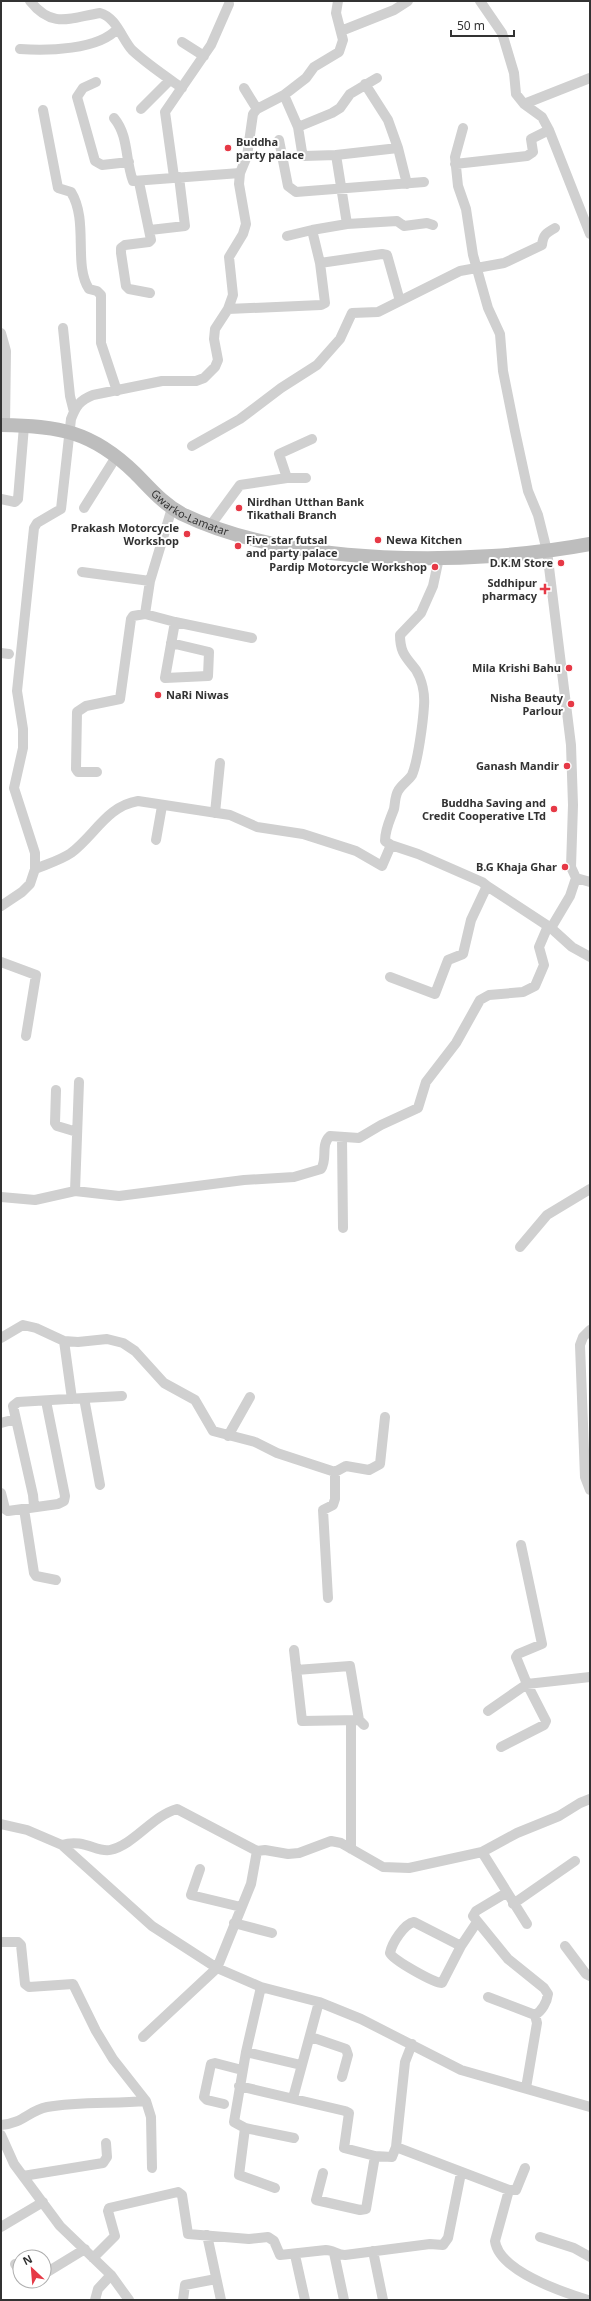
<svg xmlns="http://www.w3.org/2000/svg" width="591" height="2301" font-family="'Noto Sans',sans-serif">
<rect width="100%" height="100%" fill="#fff"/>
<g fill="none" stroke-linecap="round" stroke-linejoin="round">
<!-- street -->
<path stroke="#d0d0d0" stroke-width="10" d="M30 1C52 29 70 18 100 13 116 17 122 39 132 50 147 64 165 76 182 88
M480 1 502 33 514 73 516 94 524 104 542 117 549 130 590 234
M341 31 394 10 408 1
M182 42 204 56
M20 49C46 51 99 50 117 29
M96 82 83 88 77 97 95 161 102 165 129 162
M365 84 388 120 398 148 407 184
M244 88 257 109
M524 104 590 78
M141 109 170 80
M43 110 58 188 71 192C89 221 73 265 89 289L97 291 101 295V343L117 391
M114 118C129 136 125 160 133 181L240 173
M298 127 332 113 340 108 350 94 377 78
M463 128 455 157 458 186 466 209 473 255 488 308 500 334 503 371 515 431 528 491 538 515 547 551 571 745 573 805 571 867 576 878 590 882
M279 140 288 186 296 192 424 182
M336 155 398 148
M455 164 527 156 533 152 531 139 549 130
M174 177 165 112 211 45 229 4
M139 182 151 240 149 242 125 245 121 248V253L126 286 129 289 150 293
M347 224 397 221 404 226 427 223 433 225
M150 230 185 226 179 177
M287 236 312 230
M320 263 382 254 387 255 400 301
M228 309 321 305 325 303 320 263 312 230 347 224 336 155 304 156 302 152 298 127 284 95
M63 328 70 396 74 412
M1 333 6 351 5 425
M192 446 240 419 281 388 317 365 340 339 352 313 378 312 460 271 504 263 542 245C543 235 546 233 555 228
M287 478 279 454 312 439
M1 499 15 502 18 499 24 426
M84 508 116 457
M210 526 240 485 287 478H306
M82 572 150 581
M175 622 252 638
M171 643 209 652 208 676 165 678 175 622 145 614 150 581 172 508
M1 653 9 654
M97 772H78L76 769 77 712 86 706 120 699 131 619 133 616 145 614
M215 813 220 763
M156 840 162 806
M391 845 418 854 482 882 487 886
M35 869C47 864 61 860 71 853 95 835 107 806 138 801L230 815 257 827 303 834 356 851 382 866 391 845 385 841C385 829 390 820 394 809 395 804 395 796 398 791 401 785 408 781 412 775 418 761 423 722 424 706 425 694 422 680 416 670 406 657 400 653 400 635L421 613 433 586 439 558
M1 906 22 892 30 884 35 869V853L14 788 23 748V729L17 691 34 528 37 523 61 509 71 419C76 406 80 400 93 395L162 381H196L204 378 215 367 218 360 214 339 215 329 228 309 233 295 229 257 243 234 246 224 239 184 240 173 247 156 253 114 257 109 284 95 306 78 314 67 339 52 343 40 336 13 338 1
M551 928 570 896 576 878
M1 962 36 975 26 1036
M390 977 435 994 448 960 463 954 471 920 487 886 551 928 572 947 590 957
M56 1090 55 1123 57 1126 77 1132
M342 1137 343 1228
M75 1191 79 1082
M1 1197 35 1200 75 1191 119 1196 244 1180 294 1177 321 1169C328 1159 320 1145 330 1136L359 1138 381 1125 418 1108 426 1082 456 1043 480 1000 489 995 523 992 535 986 544 965 539 947 548 926
M520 1247 547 1215 590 1189
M590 1330 583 1337 580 1345 585 1477 590 1490
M1 1338 23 1325 36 1328 64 1341 78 1342 107 1339 123 1343 135 1351 164 1383 195 1400 213 1431 255 1442 277 1453 335 1472 346 1466 369 1470 380 1464 385 1417
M64 1341 72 1399
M84 1398 122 1396
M1 1423 16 1419
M228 1436 250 1397
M1 1493 5 1509 8 1511 58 1504 64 1501 65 1496 46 1401
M34 1506 33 1495 13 1406 18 1402 84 1398 100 1485
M24 1509 34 1573 36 1576 56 1580
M328 1598 323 1510 333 1505 335 1499V1472
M294 1650 302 1721 359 1720 364 1725
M296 1670 350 1666 359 1720
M488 1711 527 1684 590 1677
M501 1747 544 1725 546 1721 527 1684 516 1657 518 1654 542 1644 521 1545
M1 1824 27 1830 62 1845 152 1926 217 1968 261 1987 319 2002 361 2019 461 2070 590 2107
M62 1845C84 1838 97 1853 110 1850 134 1845 152 1816 177 1809L257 1851
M351 1849V1721
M482 1852 527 1924
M200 1869 191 1895 241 1907
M513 1904 575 1861
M234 1923 272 1933
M461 1946 414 1922C404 1924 392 1943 390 1953 393 1960 434 1983 442 1983L461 1946 477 1922
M565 1946 586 1974 590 1976
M261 1987 246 2052 234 2122 245 2128 239 2175 275 2188
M488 1997 535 2015C542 2011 547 2002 548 1994L544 1988 508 1959 473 1916 476 1911 506 1893
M143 2037 217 1968 251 1884 257 1851 265 1850 288 1854 299 1853 331 1841 341 1843 383 1867 409 1868 482 1852 517 1833 559 1816 580 1803 590 1799
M311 2037 346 2049 348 2055 342 2077
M246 2052 301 2065
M239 2086 345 2111 349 2113 344 2148 375 2156 392 2157 396 2147 405 2062 412 2044
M526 2088 537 2023 535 2015
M293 2098 319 2002
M146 2101 151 2117 152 2168
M224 2104 207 2100 204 2097 211 2064 215 2063 242 2070
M1 2125C24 2123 28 2111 47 2107 79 2101 113 2104 146 2101L113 2059 96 2031 73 1984 29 1987 25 1984 21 1945 18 1942H1
M245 2128 294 2138
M1 2135 14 2164 60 2226 111 2275 129 2300
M396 2147 509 2190H516L525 2168
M323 2173 316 2200 360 2210 366 2209 375 2156
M23 2176 103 2163 107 2157 106 2143
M509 2190 495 2241C499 2271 562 2292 588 2300
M1 2227 43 2202
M207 2235 221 2300
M540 2237 574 2248 590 2257
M373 2251 383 2300
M334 2253 344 2300
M295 2255 305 2300
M93 2258 115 2236 108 2211 109 2208 178 2192 182 2195 188 2234 249 2239 268 2237 274 2241 280 2255 326 2250C333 2250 337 2255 345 2255L430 2244 443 2245 448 2238 461 2173
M15 2264 20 2271
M44 2274 85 2249
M27 2281H32
M95 2300 98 2289 111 2275
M183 2300 185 2285 216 2279"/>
<!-- secondary -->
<path stroke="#bdbdbd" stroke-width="14" id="s1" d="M1 425C59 426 92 431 135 473 150 488 163 504 182 514 291 567 473 566 590 544"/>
</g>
<!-- markers -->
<g fill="#e63946" stroke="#fff" stroke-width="1.5">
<circle cx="228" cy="148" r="4"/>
<circle cx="239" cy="508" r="4"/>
<circle cx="187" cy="534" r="4"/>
<circle cx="378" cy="540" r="4"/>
<circle cx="238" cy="546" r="4"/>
<circle cx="561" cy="563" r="4"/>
<circle cx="435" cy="567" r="4"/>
<path d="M543 583h4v4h4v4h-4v4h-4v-4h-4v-4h4z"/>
<circle cx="569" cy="668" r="4"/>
<circle cx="158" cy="695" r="4"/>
<circle cx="571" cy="704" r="4"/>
<circle cx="567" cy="766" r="4"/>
<circle cx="554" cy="809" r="4"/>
<circle cx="565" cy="867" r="4"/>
</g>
<g text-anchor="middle" stroke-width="4" stroke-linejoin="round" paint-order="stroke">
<!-- poi labels -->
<g font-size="11" font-weight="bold" fill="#333" stroke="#fff" text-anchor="end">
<text x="236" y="146" text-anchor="start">Buddha<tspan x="236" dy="13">party palace</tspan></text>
<text x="247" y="506" text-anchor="start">Nirdhan Utthan Bank<tspan x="247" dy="13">Tikathali Branch</tspan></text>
<text x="179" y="532">Prakash Motorcycle<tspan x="179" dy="13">Workshop</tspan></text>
<text x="246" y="544" text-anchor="start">Five star futsal<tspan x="246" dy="13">and party palace</tspan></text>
<text x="386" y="544" text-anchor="start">Newa Kitchen</text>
<text x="553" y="567">D.K.M Store</text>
<text x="427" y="571">Pardip Motorcycle Workshop</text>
<text x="537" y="587">Sddhipur<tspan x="537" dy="13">pharmacy</tspan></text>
<text x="561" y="672">Mila Krishi Bahu</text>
<text x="166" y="699" text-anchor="start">NaRi Niwas</text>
<text x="563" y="702">Nisha Beauty<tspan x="563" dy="13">Parlour</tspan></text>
<text x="559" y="770">Ganash Mandir</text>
<text x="546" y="807">Buddha Saving and<tspan x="546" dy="13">Credit Cooperative LTd</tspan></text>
<text x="557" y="871">B.G Khaja Ghar</text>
</g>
<!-- street labels -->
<g font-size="11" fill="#333" stroke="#fff">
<text dy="4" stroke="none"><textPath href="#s1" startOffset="216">Gwarko-Lamatar</textPath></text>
</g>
</g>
<!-- border -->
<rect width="591" height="2301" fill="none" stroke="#333333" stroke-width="4"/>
<!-- north arrow -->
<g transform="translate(32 2269) rotate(334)"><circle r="19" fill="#ffffff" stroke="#adadad"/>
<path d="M0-3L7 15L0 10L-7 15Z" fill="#e63946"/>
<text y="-6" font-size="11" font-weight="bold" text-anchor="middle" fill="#333333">N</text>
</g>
<!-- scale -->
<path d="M451 30v6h63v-6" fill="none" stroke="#333333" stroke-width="2"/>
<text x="457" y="30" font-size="12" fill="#333333" stroke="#ffffff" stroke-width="3" paint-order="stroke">50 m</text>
</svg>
